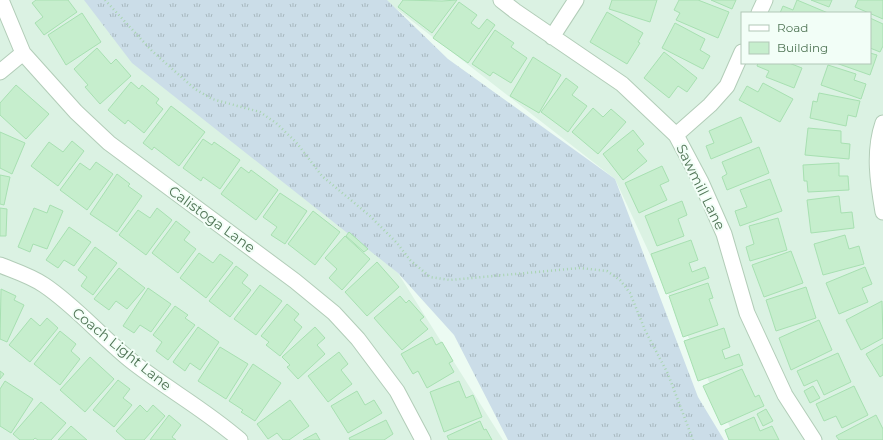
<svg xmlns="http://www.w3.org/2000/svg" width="883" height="440" font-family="Montserrat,sans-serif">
<defs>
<pattern id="grass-tufts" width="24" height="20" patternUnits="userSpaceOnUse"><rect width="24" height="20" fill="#cbdde8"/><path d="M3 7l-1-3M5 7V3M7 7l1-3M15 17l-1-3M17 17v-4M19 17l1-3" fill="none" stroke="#a7b8bf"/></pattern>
</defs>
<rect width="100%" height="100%" fill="#ecfbf2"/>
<!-- residential -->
<path fill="#dbf2e3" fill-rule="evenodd" d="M0 0H110L398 273 503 440H0Z
M385 0H883V440H736L615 179ZM742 13H870V63H742Z"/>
<!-- grass -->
<path fill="url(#grass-tufts)" d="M84 0H387L448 59 615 179 698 397 724 440H508L454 335 398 273 132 63Z"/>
<!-- building -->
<path fill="#c6eecd" stroke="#a7e0b1" d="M36 0H68L77 12 44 35 35 23 43 17 32 3Z
M403 0 442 1 457 0 432 33 398 7Z
M612 0H657L650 22 609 9Z
M679 0H698L729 12 718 38 676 20 680 13 674 10Z
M711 0H736L732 9Z
M797 0 828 13H780L783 6 793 10Z
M811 0H832L829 7Z
M858 0H883V19L855 7Z
M459 2 477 15 471 23 479 29 487 19 495 25 468 63 433 38Z
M607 12 643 33 638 42 640 43 627 64 590 42Z
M82 13 101 42 66 65 48 35Z
M870 18 883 24V46L880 52 870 48Z
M675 23 705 39 700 50 710 56 703 69 662 48Z
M495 30 514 43 511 47 527 58 511 83 493 72 490 76 472 64Z
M97 48 111 64 116 59 131 76 100 104 85 87 88 85 74 69Z
M664 52 697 78 687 92 678 86 669 98 644 78Z
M870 53 877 55 870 75 836 63H870Z
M533 57 561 75 539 113 510 96Z
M758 63H789L802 68 794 88 766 77 769 71 757 66Z
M828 65 856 74 854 80 866 84 861 99 821 85Z
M566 78 578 87 572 95 587 106 568 132 541 112Z
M131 82 139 89 142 85 159 99 156 103 163 109 144 133 128 120 125 124 108 110Z
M763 83 793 99 780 122 739 100 747 86 758 92Z
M16 85 49 114 26 139 0 115V103Z
M819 93 860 101 856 117 848 115 846 126 810 118 813 101 817 102Z
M171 106 205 132 179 166 154 147 152 150 143 143Z
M593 108 603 117 611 109 626 122 598 154 572 132Z
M741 117 752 142 711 159 706 146 714 143 709 131Z
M808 128 841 131V143L850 144 849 159 805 155Z
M633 130 644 144 637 150 647 161 623 180 603 154Z
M0 132 25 143 12 174 0 168Z
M203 139 212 145 214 142 240 160 220 189 203 177 201 181 183 168Z
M72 141 84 151 58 186 31 166 49 142 63 152Z
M759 147 769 173 727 190 722 177 727 174 722 162Z
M96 162 113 174 87 210 60 190 80 163 90 170Z
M839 163V176H848L849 190 808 192 807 181H804L803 165Z
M662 166 669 181 660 185 667 200 639 213 625 183Z
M241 167 249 173 251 170 278 190 256 220 221 194Z
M117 174 130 184 128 186 142 196 117 232 90 214Z
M0 175 10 177 4 205 0 204Z
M770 179 782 211 740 226 735 211 747 207 740 190Z
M280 193 307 211 285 244 271 235 277 227 263 217Z
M839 196 841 213 852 212 854 228 811 233 807 200Z
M682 201 687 215 678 219 684 236 657 246 645 216Z
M50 205 63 211 47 249 33 244 30 252 18 247 34 208 47 213Z
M0 208 7 209 6 236H0Z
M157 208 172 220 146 255 119 235 138 210 150 218Z
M313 211 340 232 315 265 288 244Z
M778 218 787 250 750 261 746 247 754 244 749 226Z
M176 221 190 232 184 240 196 249 178 273 152 253Z
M69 227 91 242 74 266 64 260 58 268 46 260Z
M349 232 368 249 364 252 346 236Z
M845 235 849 249 859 246 864 264 823 275 814 244Z
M345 236 370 259 342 290 329 278 337 269 325 258Z
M691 240 698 260 689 263 692 272 705 267 709 278 666 294 651 254Z
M95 247 117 263 93 295 81 286 87 277 78 270Z
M791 251 803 283 764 297 752 265Z
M199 253 213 263 220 254 233 263 206 298 180 278Z
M377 262 399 287 367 316 345 292Z
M236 266 248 275 242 283 251 290 230 317 209 301Z
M865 267 872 284 862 288 868 302 839 314 826 283Z
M119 268 145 288 127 309 116 301 109 310 94 299Z
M708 283 713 298 709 299 718 325 683 337 669 296Z
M260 285 282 301 256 335 234 319Z
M806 287 816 318 776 331 766 300Z
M148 288 171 304 151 332 140 325 134 333 123 326Z
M1 289 16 296 14 300 24 305 7 342 0 339Z
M400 296 406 303 409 300 424 317 420 320 428 329 402 350 374 318Z
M882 301 883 338 861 350 846 320Z
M287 304 299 314 294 320 302 327 280 356 266 345 269 342 261 336Z
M175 306 188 315 185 318 195 325 168 360 156 351 162 342 153 335Z
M31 318 40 326 47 318 58 328 30 362 9 345Z
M819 320 832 350 791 370 779 338Z
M198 327 219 342 200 370 190 363 185 371 173 362Z
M315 327 325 338 317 345 325 354 298 379 287 367 290 365 282 357Z
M724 328 730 347 722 350 725 359 739 354 743 365 698 381 684 341Z
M60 331 76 344 71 351 80 359 60 385 34 364Z
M432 337 436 345 442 342 453 361 449 363 454 372 427 388 418 371 413 374 401 354Z
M883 344V375L880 377 866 354Z
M220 347 248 364 226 399 198 381Z
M339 352 348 364 341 370 352 384 328 402 308 376Z
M838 353 851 382 824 395 817 380 804 386 797 371Z
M90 357 114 379 85 412 60 390Z
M253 364 281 383 255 421 241 412 243 410 229 401Z
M742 369 755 397 759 395 764 406 721 425 703 386Z
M0 371 4 374 0 379Z
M118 380 130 389 123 398 132 405 114 427 93 410Z
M5 381 33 399 11 433 0 426V389Z
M459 381 466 398 473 395 482 417 444 432 430 392Z
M813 386 820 398 810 403 804 391Z
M854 386 868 415 842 428 836 416 824 421 816 404Z
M357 391 365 405 374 400 382 413 348 433 331 406Z
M290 400 309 426 289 440H283L277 433 268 439 257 424Z
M41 402 66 423 51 440H38L35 438 33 440H20L13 434Z
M140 405 147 412 153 405 165 416 144 440H126L116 431Z
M766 409 773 421 763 426 757 414Z
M169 415 181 425 172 437 176 440H150Z
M876 415 883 429V440H839L836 436Z
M754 417 760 431 772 426 779 440H729L725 430Z
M386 420 393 434 384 440H350L349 438Z
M480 421 484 430 486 429 492 440H449L447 436Z
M71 426 87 440H58Z
M316 433 320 440H303Z"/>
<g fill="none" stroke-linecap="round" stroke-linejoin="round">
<!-- street casing -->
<g stroke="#b2cdb8" stroke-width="17">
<path id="street" d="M1 0 23 53 76 112 109 143 295 281 334 313 358 339 397 391 423 440
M501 0 515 11 622 84 676 135 701 182 724 234 747 313 785 395 814 440
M759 13 765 0
M552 37 576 0
M0 72 23 53
M883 123C873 152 878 183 883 212
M676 135 710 105 727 86 742 52
M0 265C15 271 31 276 44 285 77 307 103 339 134 363 169 390 207 411 240 440"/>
</g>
<!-- path -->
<path stroke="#a8d4b0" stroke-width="2.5" stroke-dasharray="1 3" stroke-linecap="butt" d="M105 0 152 51 195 89 212 99 260 112 276 123 296 142 322 176 370 216 397 243 410 260 430 277 450 280 580 268 607 271 620 280 630 293 645 330 668 374 693 440"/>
<!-- street -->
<use href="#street" stroke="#fff" stroke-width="15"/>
</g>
<g text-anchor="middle" stroke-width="4" stroke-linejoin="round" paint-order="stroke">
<!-- street labels -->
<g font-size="14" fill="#507556" stroke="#f2fef7">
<text transform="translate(701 187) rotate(64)" y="5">Sawmill Lane</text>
<text transform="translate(212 219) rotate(36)" y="5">Calistoga Lane</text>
<text transform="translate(122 349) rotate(39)" y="5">Coach Light Lane</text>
</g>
</g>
<!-- legend -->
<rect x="741" y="12" width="130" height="52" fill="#f2fef7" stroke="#b1c7b7"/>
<rect x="749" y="25" width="20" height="6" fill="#ffffff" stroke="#b1c7b7"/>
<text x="777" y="32" font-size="12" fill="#507556">Road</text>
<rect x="749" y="42" width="20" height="12" fill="#c6eecd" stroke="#b1c7b7"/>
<text x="777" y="52" font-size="12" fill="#507556">Building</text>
</svg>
